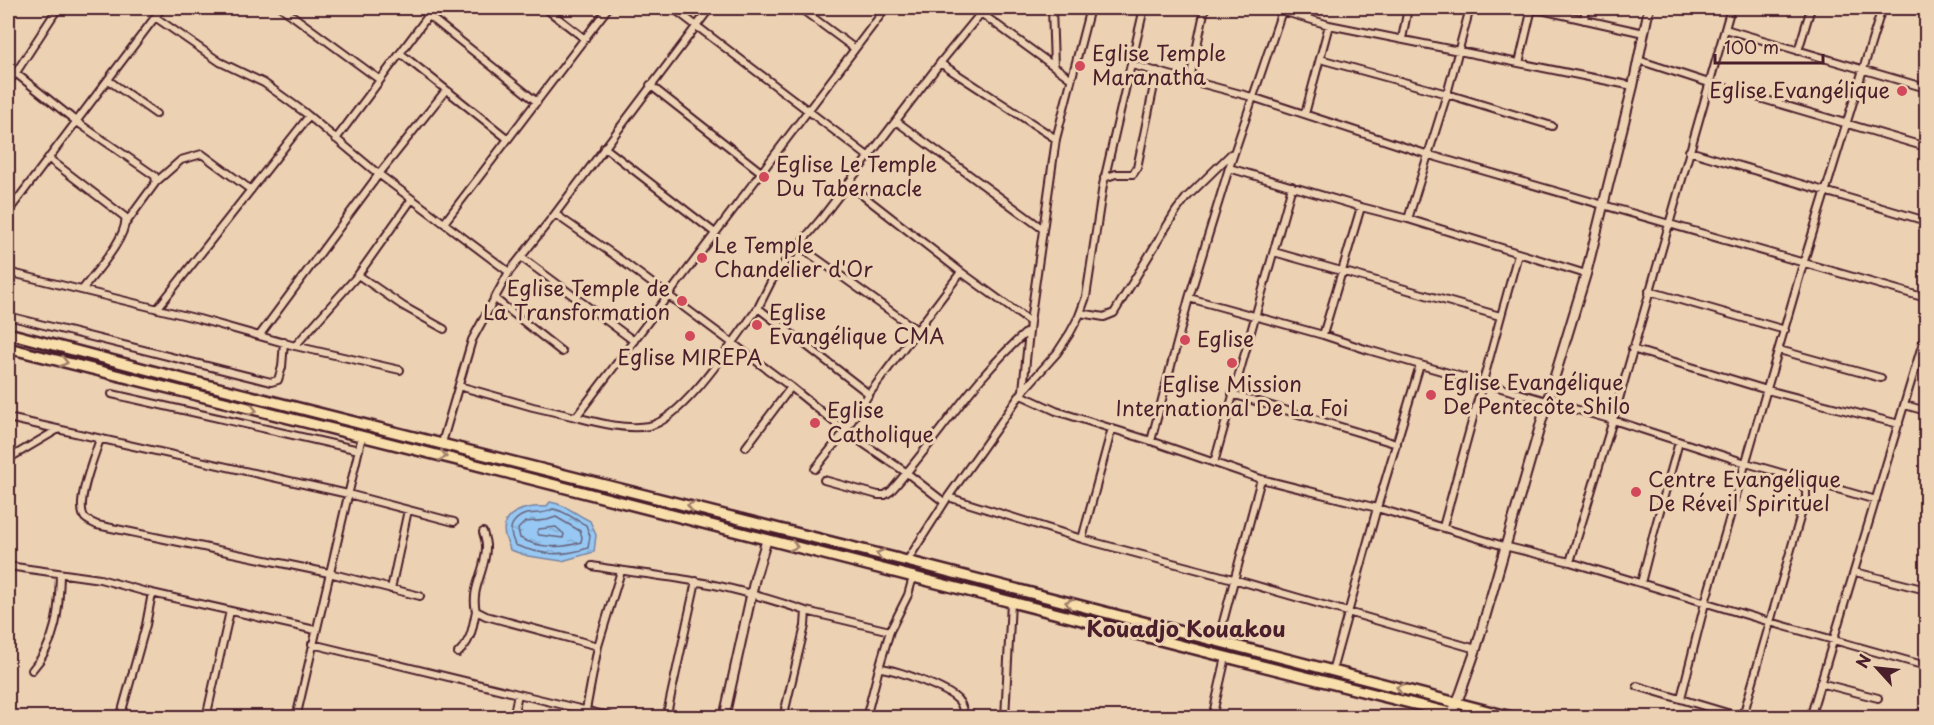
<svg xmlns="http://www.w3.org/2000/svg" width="1934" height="725" font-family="'Playpen Sans',sans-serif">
<defs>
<pattern id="water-ripples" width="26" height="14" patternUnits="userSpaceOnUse" patternTransform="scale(1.5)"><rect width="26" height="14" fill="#96c8f3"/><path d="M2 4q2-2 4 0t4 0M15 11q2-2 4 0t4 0" fill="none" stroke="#83abd0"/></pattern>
</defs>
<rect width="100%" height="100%" fill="#ecd1b3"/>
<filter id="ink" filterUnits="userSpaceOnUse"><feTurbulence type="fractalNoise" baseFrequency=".0167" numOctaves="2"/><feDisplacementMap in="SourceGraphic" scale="12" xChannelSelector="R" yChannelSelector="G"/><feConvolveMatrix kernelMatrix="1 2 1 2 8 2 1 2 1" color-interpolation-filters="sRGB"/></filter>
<g filter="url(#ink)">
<!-- water -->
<path fill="url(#water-ripples)" stroke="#7884a3" stroke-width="1.5" d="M550 502C567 505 575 514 590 521L596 535 594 552 562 561 528 556 510 550C509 545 506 540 505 536 499 511 528 506 546 507Z"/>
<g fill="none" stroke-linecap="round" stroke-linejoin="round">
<!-- shore -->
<path stroke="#68637b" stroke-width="1.5" d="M553 509C564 510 575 520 586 525L590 536 588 548C561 557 541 555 515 545 512 537 508 529 514 522 526 507 540 518 553 509Z
M556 517 580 531 582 537 581 542C562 549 539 548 520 538L518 529 525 522 547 520Z
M556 527 564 534 563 538 539 535 537 532 539 529Z"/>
<!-- minor casing -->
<g stroke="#4a1f2b" stroke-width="10">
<path id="minor" d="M282 8 380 80
M419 8 537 102
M545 8 585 39
M673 8 869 157
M800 8 854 48
M974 8 1070 78
M1052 8 1054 66
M1276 8 1282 11 1329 25 1633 86
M1532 8 1644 33
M155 17 220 62 264 83 304 112 376 172 509 272
M1584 20 1586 8
M1725 29 1926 88
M1402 39 1408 8
M1798 51 1811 8
M400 53 508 139
M1320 59 1447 94 1552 126
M1638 60 1709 83 1926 147
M940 63 1056 139
M1519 63 1532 8
M1132 65 1252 97 1426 154 1926 298
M8 67 77 122 155 176 156 182 126 223
M1190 79 1205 8
M108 80 156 114
M8 82 15 74 58 8
M650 85 761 172
M1305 114 1329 25
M896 121 1043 229
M336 139 434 8
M604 147 715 233
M1689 151 1926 221
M48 158 125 217C129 236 94 274 82 290
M1229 168 1361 207 1408 219 1586 274
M1104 178 1116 174H1133L1137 168 1157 71
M156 182 181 160 202 154 251 190
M848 184 961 272 1030 322
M8 212 162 8
M555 214 614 255 791 387 845 431 907 473 944 502
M1408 219 1447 94 1470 8
M444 223 608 8
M799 246 917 330
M1274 252 1500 316
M521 257 634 341
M8 272 199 319 295 346 400 370
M358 275 412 199
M1649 291 1785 330
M494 298 562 352
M1189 298 1323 335 1368 350 1613 420 1746 463 1876 500
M157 309 309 116
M1080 313 1104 317 1114 313 1176 211 1186 198 1231 154
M8 316 271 382 278 380 282 367 284 342
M1323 335 1361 207
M259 336 379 174 446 90
M295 346 358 275 403 306 444 329
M1632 349 1767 390 1899 424
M1779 350 1881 378
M459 386 533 407 576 417 886 8
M1023 390 1030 322 1056 139 1090 8
M112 394 359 450
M869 394 758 308 771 282 784 263 821 219 940 63 981 13
M1232 394 1397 444
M1021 395 1056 411 1151 441 1261 479 1377 508 1504 546 1570 562 1770 622 1926 666
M1905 405 1926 411
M576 417C599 423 625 430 649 426 684 419 736 337 758 308
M8 418 348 494 454 522
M100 439C95 455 74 505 85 518 88 521 93 523 97 525L329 573 420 596
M1151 441 1189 298 1229 168 1283 8
M442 443 472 340 509 272 555 214 710 8
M746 447 791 387
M8 459 57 430
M1214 463 1292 186
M815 469 845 431 869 394 961 272
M824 480 878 495H885L891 491C938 438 975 376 1029 330
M948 497 1082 539 1233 579 1476 649
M1443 527 1518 254
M483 532C484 536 486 541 486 546 487 569 470 588 476 611L486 616 598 646
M1082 539 1112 428
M907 561 948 497 1023 391 1057 353 1070 333 1079 316 1086 297 1103 185 1144 8
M1570 562 1613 420 1731 8
M8 566 100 579 143 591 315 630
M592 566C625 572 660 575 693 581 731 587 770 599 806 611L805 626 783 718
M1855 572 1926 590
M913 577 908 595 890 631 879 668C895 669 947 688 958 700 963 705 963 711 963 718
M1641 583 1654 532 1679 442
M391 589 408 510
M806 611 890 631
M1218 641 1261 479
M312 644 518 694 513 718
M458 653C472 640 472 629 476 611
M32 670C57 642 59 610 60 574
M1332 671 1377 508 1420 365
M1820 683 1878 698
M1637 686 1734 715 1742 713 1745 709 1806 497V491L1796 477
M518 694 617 718
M1681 698 1705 603 1804 261 1882 8
M586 710 598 646 621 571
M120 718 146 625 152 593
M206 718 230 611
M296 718 362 436
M666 718 696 581
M866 718 879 668
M1005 718 1011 602
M1212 718 1226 657
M1810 718 1926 332
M1913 718 1926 709"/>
</g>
<!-- tertiary casing -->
<g stroke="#4a1f2b" stroke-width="12">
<path id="tertiary" d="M1452 713 1461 692 1476 649 1547 402 1586 274 1633 86 1649 8
M724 718 755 578 767 539"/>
</g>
<!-- primary casing -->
<g stroke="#4a1f2b" stroke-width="14">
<path id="primary" d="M8 333 183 379 907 561 1515 718
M8 348 461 461 1226 657 1470 718"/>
</g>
<!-- minor -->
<use href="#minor" stroke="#ecd1b3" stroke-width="6"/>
<!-- tertiary -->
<use href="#tertiary" stroke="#ecd1b3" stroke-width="8"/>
<!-- primary -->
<use href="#primary" stroke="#f8deab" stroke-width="9"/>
</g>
<!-- one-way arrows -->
<defs><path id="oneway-chevron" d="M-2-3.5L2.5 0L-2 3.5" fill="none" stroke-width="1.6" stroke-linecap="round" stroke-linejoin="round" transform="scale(1.5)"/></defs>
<g stroke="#a17e6b">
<use href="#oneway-chevron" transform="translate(64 362) rotate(14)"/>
<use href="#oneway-chevron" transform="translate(253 410) rotate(14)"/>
<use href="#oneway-chevron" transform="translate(443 456) rotate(14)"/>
<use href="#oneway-chevron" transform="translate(691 506) rotate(-166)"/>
<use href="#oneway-chevron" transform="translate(794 546) rotate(14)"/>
<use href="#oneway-chevron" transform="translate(880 554) rotate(-166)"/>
<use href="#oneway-chevron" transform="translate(1069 603) rotate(-166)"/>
<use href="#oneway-chevron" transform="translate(1400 688) rotate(-166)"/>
</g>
</g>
<!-- markers -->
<g fill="#d1495b" stroke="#ecd1b3" stroke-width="2">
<circle cx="1080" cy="66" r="6"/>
<circle cx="1902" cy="91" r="6"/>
<circle cx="764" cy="177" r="6"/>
<circle cx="702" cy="258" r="6"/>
<circle cx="682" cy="301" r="6"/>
<circle cx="757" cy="325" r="6"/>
<circle cx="690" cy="336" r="6"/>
<circle cx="1185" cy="340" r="6"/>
<circle cx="1232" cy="363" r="6"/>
<circle cx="1431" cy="395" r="6"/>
<circle cx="815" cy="423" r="6"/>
<circle cx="1636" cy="492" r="6"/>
</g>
<g text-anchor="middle" stroke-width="6" stroke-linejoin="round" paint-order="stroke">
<!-- poi labels -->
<g font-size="21" fill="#4a1f2b" stroke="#ecd1b3" text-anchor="start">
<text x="1092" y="61">Eglise Temple<tspan x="1092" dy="24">Maranatha</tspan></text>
<text x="1890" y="98" text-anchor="end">Eglise Evangélique</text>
<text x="776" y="172">Eglise Le Temple<tspan x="776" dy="24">Du Tabernacle</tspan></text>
<text x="714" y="253">Le Temple<tspan x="714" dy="24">Chandelier d'Or</tspan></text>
<text x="670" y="296" text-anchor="end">Eglise Temple de<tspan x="670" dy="24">La Transformation</tspan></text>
<text x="769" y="320">Eglise<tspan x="769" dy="24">Evangélique CMA</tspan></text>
<text x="1197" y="347">Eglise</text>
<text x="690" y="365" text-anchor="middle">Eglise MIREPA</text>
<text x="1443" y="390">Eglise Evangélique<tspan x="1443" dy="24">De Pentecôte Shilo</tspan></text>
<text x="1232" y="392" text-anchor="middle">Eglise Mission<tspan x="1232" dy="24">International De La Foi</tspan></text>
<text x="827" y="418">Eglise<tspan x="827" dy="24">Catholique</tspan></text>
<text x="1648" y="487">Centre Evangélique<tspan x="1648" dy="24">De Réveil Spirituel</tspan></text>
</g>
<!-- neighbourhood labels -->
<g font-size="22" font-weight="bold" fill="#4a1f2b" stroke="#ecd1b3">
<text x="1186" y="637">Kouadjo Kouakou</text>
</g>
</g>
<!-- margin -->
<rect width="1934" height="725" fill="none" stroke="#ecd1b3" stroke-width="30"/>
<rect x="15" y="15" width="1904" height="695" fill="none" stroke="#4a1f2b" stroke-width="2" filter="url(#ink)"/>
<!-- north arrow -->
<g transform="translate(1877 668) rotate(297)" stroke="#ecd1b3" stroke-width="4.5" paint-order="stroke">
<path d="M0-4.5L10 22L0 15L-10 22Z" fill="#4a1f2b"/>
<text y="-9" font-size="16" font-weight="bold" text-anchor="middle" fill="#4a1f2b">N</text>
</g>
<!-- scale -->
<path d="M1715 54v9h108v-9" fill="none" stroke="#4a1f2b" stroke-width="3"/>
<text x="1724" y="54" font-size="18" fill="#4a1f2b" stroke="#ecd1b3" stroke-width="4.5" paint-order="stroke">100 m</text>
</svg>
